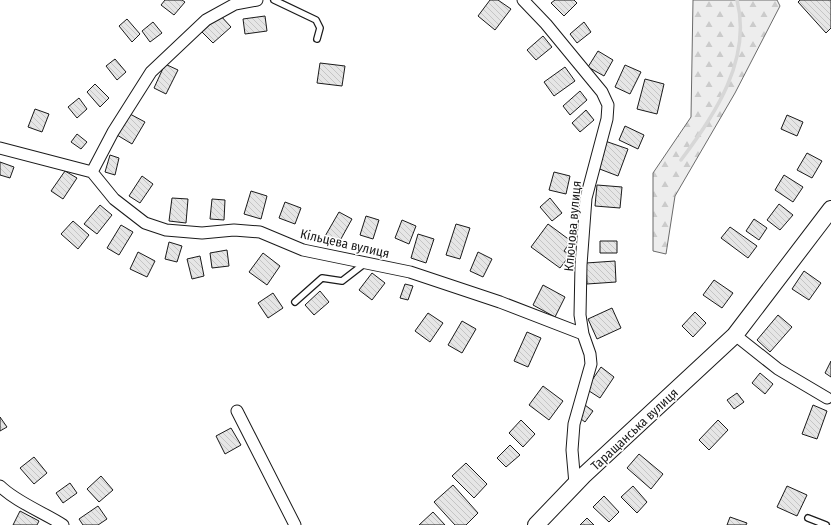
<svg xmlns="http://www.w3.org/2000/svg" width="831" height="525" font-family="'Fira Sans Condensed',sans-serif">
<defs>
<pattern id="forest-firs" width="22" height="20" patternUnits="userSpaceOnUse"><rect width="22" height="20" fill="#ededed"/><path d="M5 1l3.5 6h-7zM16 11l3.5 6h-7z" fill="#cbcbcb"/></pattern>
<pattern id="building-back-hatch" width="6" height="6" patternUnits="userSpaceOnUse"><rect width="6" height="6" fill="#e6e6e6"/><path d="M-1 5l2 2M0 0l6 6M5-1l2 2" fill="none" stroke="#c5c5c5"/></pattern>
</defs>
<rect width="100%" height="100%" fill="#fff"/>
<!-- forest -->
<path fill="url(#forest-firs)" stroke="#6a6a6a" d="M693 0H777L780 6 735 93 675 196 666 254 653 251V173L691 117Z"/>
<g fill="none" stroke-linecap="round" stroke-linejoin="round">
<!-- stream -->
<path stroke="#d7d7d7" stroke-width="3.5" d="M681 160C715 115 752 59 737 0"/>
</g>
<!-- building -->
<path fill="url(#building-back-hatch)" stroke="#1a1a1a" d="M165 0H182L185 2 174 15 161 5Z
M490 0H498L511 9 495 30 478 16Z
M555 0H574L577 3 564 16 551 3Z
M800 0H831V28L826 33 798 2Z
M220 15 231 27 213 43 202 32Z
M265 16 267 31 245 34 243 19Z
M127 19 140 34 132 42 119 26Z
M153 22 162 33 150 42 142 31Z
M584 22 591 32 577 43 570 34Z
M543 36 552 47 536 60 527 50Z
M598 51 613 60 604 76 588 67Z
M115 59 126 72 117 80 106 66Z
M320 63 345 66 342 86 317 83Z
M165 64 178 70 166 94 154 88Z
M625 65 641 72 630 94 615 87Z
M565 67 575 81 554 96 544 82Z
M645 79 664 84 657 114 637 109Z
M95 84 109 98 100 107 87 92Z
M580 91 587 100 570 115 563 106Z
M79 98 87 109 77 118 68 107Z
M35 109 49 114 42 132 28 127Z
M586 110 594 120 580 132 572 123Z
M130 114 145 122 132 144 117 135Z
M787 115 803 122 797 136 781 129Z
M625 126 644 135 638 149 619 140Z
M77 134 87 142 81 149 71 142Z
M605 141 628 149 618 176 597 168Z
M807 153 822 161 812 178 797 170Z
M110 155 119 158 115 175 105 172Z
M0 162 14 167 10 178 0 175Z
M65 171 77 178 63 199 51 191Z
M554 172 570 176 566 194 549 190Z
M784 175 803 187 793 202 775 190Z
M142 176 153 184 140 203 129 196Z
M597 185 622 187 620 208 595 206Z
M251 191 267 196 261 219 244 214Z
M172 198 188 199 186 223 169 221Z
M550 198 562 213 552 221 540 207Z
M212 199 225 200 224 220 210 219Z
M285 202 301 208 295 224 279 218Z
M779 204 793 215 780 230 767 220Z
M100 205 112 215 97 234 84 224Z
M339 212 352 219 337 246 324 238Z
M366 216 379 220 373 239 360 235Z
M754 219 767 228 759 240 746 231Z
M402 220 416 226 409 244 395 238Z
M73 221 89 235 78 249 61 234Z
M456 224 470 228 460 259 446 255Z
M548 224 571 241 564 251 570 255 560 268 531 247Z
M121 225 133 232 119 255 107 248Z
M730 227 757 246 748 258 721 238Z
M418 234 434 239 426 263 411 258Z
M600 241H617V253H600Z
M169 242 182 246 177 262 165 259Z
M227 250 229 266 212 268 210 253Z
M138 252 155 261 147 277 130 269Z
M478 252 492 259 483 277 470 271Z
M263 253 280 266 267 285 249 272Z
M200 256 204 276 192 279 187 259Z
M615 261 616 282 587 284 586 263Z
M804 271 821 283 809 300 792 289Z
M372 273 385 283 372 300 359 290Z
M714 280 733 293 722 308 703 295Z
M405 284 413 286 408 300 400 298Z
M543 285 565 297 555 317 533 305Z
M320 291 329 302 314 315 305 305Z
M273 293 283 308 268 318 258 303Z
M612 308 621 328 597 339 588 319Z
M695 312 706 323 693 337 682 326Z
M428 313 443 323 430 342 415 331Z
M778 315 792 327 770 352 757 340Z
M462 321 476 329 462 353 448 345Z
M527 332 541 338 528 367 514 361Z
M831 361V377L825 373Z
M601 367 614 377 600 398 586 389Z
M760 373 773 384 765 394 752 383Z
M543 386 563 401 549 420 529 405Z
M737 393 744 402 734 409 727 400Z
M585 405 593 411 585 422 577 416Z
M813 405 827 411 817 439 802 434Z
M0 417 7 427 0 431Z
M521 420 535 434 523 447 509 433Z
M718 420 728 430 709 450 699 440Z
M231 428 241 445 225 454 216 436Z
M510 445 520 455 506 467 497 458Z
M639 454 663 474 651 489 627 468Z
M34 457 47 473 34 484 20 468Z
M466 463 487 484 474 498 452 476Z
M101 476 113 490 99 502 87 489Z
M70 483 77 493 63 503 56 493Z
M453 485 478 513 466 525H455L434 502Z
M633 486 647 502 637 513 621 497Z
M787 486 807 495 797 516 777 507Z
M604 496 619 512 609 522 593 507Z
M98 506 107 519 98 525H83L79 519Z
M20 511 39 521 37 525H13Z
M433 512 445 525H419Z
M730 517 747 523 746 525H727Z
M587 518 594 525H580Z"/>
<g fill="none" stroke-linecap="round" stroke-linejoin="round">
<!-- service casing -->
<g stroke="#1a1a1a" stroke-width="8">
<path id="service" d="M274 0 316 20 320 28 317 39
M295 302 322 278 342 281 364 264
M808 518 826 525"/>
</g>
<!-- minor casing -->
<g stroke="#1a1a1a" stroke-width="13">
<path id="minor" d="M257 0 235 4 206 20 151 72 113 132 92 172 114 199 145 223 166 230 202 233 234 230 260 232 303 250 410 272 500 302 583 334
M523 0 546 24 602 92 608 105 607 119 586 198 581 265 580 315 583 334 590 354 591 364 574 424 572 450 575 484
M0 148 92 172
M735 335 778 369 827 398
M237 411 295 525
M0 486C16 502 43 512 63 525"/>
</g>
<!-- secondary casing -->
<g stroke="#1a1a1a" stroke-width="18">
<path id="secondary" d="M536 525 583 476 735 335 831 209"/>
</g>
<!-- service -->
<use href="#service" stroke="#fff" stroke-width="5.5"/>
<!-- minor -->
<use href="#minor" stroke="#fff" stroke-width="11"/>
<!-- secondary -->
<use href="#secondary" stroke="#fff" stroke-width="16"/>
</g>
<g text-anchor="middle" stroke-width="3" stroke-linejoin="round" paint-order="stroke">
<!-- street labels -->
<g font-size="13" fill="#1a1a1a" stroke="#fff">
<text transform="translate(572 226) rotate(-85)" y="5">Ключова вулиця</text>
<text transform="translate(345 243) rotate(13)" y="5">Кільцева вулиця</text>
<text transform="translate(634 429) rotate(-43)" y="5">Таращанська вулиця</text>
</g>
</g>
</svg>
